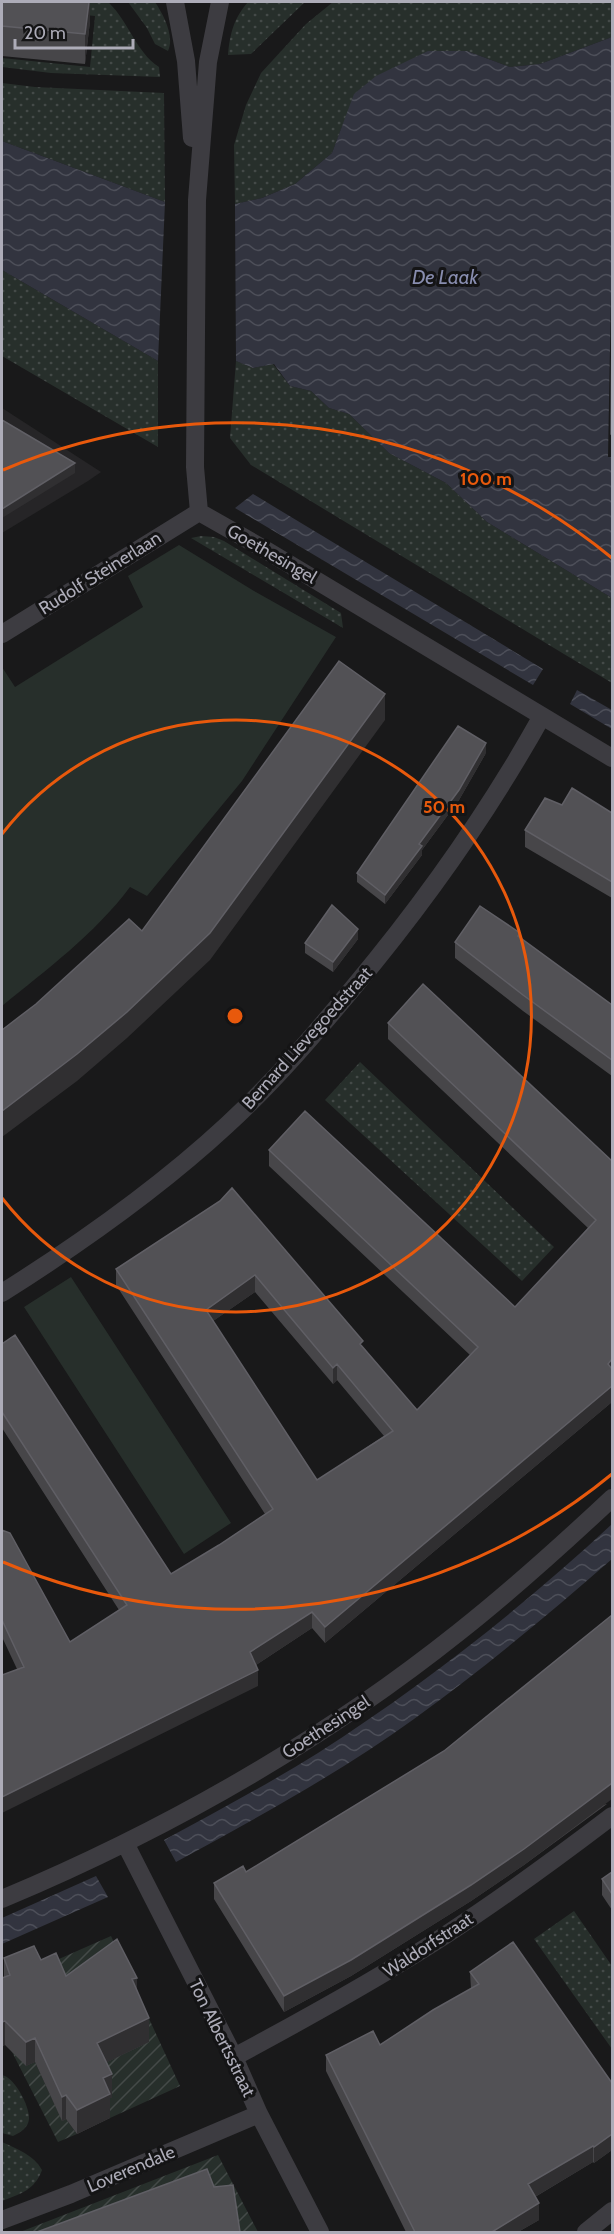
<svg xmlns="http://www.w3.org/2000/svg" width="614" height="2234" font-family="Cabin,sans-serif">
<defs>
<pattern id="grass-dots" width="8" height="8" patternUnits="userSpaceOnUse" patternTransform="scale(1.5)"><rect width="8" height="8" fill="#272f2b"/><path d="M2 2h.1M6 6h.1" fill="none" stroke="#444a48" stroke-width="1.8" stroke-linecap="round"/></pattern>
<pattern id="garden-furrows" width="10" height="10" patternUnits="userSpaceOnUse" patternTransform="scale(1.5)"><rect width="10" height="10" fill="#272f2b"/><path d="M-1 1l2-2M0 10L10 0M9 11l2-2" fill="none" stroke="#444a48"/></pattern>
<pattern id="water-waves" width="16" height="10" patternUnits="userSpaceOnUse" patternTransform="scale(1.5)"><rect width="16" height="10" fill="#32343f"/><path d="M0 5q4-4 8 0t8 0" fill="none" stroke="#4d4f59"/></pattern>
</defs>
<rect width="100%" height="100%" fill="#19191a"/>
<!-- built -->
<path fill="#262527" d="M2 408 101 472 88 481 2 533Z"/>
<!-- grass -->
<path fill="url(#grass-dots)" d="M57 2 109 3C129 22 136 52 159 67L160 77 51 73 2 67V58L90 67 95 16 56 12Z
M128 2H155C163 14 175 36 168 51L155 44 147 28Z
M248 2H305L251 54 228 55C230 33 234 18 248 2Z
M333 2H612V37L540 64 510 67 467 51 343 124 332 153 295 184 262 198 235 204 234 145 246 105 261 73 306 24Z
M2 83 35 87 164 93 165 202 2 141Z
M2 270 158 361V447L2 356Z
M236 361 253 368 273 364 290 386 311 391 329 408 349 414 389 453 446 483 487 522 612 598V683L251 465 230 438Z
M201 536 214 537 224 541 341 613 343 628 191 538Z
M360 1062 554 1247 522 1281 325 1100Z
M574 1911 612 1966V2049L534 1939Z
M2 2075C14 2077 30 2106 29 2119 28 2128 21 2132 13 2136L2 2133Z
M2 2142C17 2149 34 2155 42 2170 35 2190 20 2194 2 2201Z"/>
<!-- park -->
<path fill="#272f2b" d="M179 545 254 591 336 637 242 781 147 896 130 887C95 934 46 970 2 1006V667L15 687 143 607 128 576Z
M71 1277 231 1523 184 1554 24 1307Z"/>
<!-- garden -->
<path fill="url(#garden-furrows)" d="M111 1936 180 2086 110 2118 34 1970Z
M2 1983 26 2066 35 2062 62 2120 66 2119 77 2134 58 2142 11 2050Z
M218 2155 258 2232H20Z"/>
<!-- water -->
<path fill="url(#water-waves)" d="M612 37V234L608 457H612V598L487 522 446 483 389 453 349 414 329 408 311 391 290 386 274 364 253 368 236 361 235 204 262 198 295 184 332 153 354 94 376 76 428 51H467L510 67 540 64Z
M2 141 165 202 158 361 2 270Z
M253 494 543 669 533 685 235 508Z
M577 690 612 710V729L570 704Z
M612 1524V1559C548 1615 483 1669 414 1719 339 1773 257 1818 176 1862L164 1840C216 1812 268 1784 318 1753 422 1686 522 1608 612 1524Z
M96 1876 108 1897 2 1944V1918Z"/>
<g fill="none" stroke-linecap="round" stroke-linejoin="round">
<!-- minor -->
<path stroke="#3d3c41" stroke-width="18" d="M175 2 186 61 192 138
M199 512 195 467 197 200 208 62 220 2
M199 512 264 549 612 758
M2 634 199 512
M2 1293C81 1243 158 1189 227 1125 273 1083 313 1036 353 988 424 903 488 813 542 716
M125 1843 234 2057 259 2114 320 2232
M2 1899C164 1831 321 1742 459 1632 512 1590 563 1544 612 1498
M234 2057C305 2019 376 1980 444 1936 502 1898 557 1858 612 1816
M2 2220 71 2194 259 2114
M586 2232 612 2211"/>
</g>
<!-- wall -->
<path fill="#474649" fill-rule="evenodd" d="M2 2H90V21L85 64 2 56Z
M612 330V452H611Z
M486 753 459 800 422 850V855L385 904 357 882V873Z
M562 805 612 813V898L525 847V830Z
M520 938 612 1005V1076L523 1011 455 958V942Z
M358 939 333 972 305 953V943Z
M388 1023 612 1161V1402L325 1643 312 1628 256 1665 258 1686 17 1669 2 1637V1530L70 1642 119 1610 2 1428V1344L171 1574 219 1545 265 1514 116 1285V1269L220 1201 363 1347 417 1410 470 1355 269 1166V1150L515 1307 588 1228 388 1039ZM255 1292 333 1384 337 1380 384 1436 317 1480 213 1321Z
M607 1804 524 1865 471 1901 351 1976 284 2012 214 1899V1883L246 1872Z
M612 1872V1910L602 1895V1879Z
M4 1958 41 1960 66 1976 137 1990 149 2042 107 2062 112 2098H110V2118L77 2134 66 2119 62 2121 35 2062 26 2066 5 2045 2 2046V1978L4 1977Z
M470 1972 612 2083V2150L594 2163 593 2162 535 2197 539 2220 518 2232H406L326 2071V2055L380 2045 471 1989Z"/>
<!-- shaded-wall -->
<path fill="#302f31" d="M89 2H90V21L85 64V34Z
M75 463V473L2 518V509Z
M385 694V720L210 960 127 1038 77 1081 2 1137V1111Z
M486 743V753L459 800 422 850V855L385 904V895Z
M358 929V939L333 972V962Z
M255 1275V1292L206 1326V1310Z
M612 1359V1375L608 1364Z
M337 1364V1380L333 1384V1368Z
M612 1386V1402L325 1643V1627Z
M312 1612V1628L250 1669V1652Z
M258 1670V1686L2 1813V1797Z
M612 1783V1799L524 1865 471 1901 351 1976 284 2012V1996Z
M137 1978V2002L132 1979Z
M149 2018V2042L97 2067V2043Z
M5 2021V2045L2 2046V2022Z
M35 2038V2062L26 2066V2042Z
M112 2074V2098H110V2118L77 2134V2110L103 2078Z
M66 2095V2119L62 2121V2097Z
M612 2134V2150L594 2163V2147Z
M593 2146V2162L528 2201V2184Z
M539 2203V2220L518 2232H492Z"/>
<!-- building -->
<path fill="#525155" stroke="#605f65" stroke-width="1.5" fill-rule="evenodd" d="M2 2H89L85 34 2 26Z
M612 330V434H611Z
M2 420 75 463 2 509Z
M339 661 385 694 210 933 127 1012 77 1054 2 1111V1030L36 1004 129 919 142 931Z
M458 726 486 743 459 790 419 844 422 846 385 895 357 873Z
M572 788 612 813V882L525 830 545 798 562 805Z
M332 905 358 929 333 962 305 943Z
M480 906 520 933 518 936 612 1005V1060L523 995 455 942Z
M423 984 612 1161V1359L608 1364 612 1369V1386L325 1627 312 1612 250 1652 258 1670 2 1797V1675L24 1667 2 1620V1530L10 1533 70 1642 127 1605 2 1412V1344L15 1335 171 1574 219 1545 273 1509 116 1269 220 1201 232 1188 363 1341 360 1344 417 1410 478 1347 269 1150 305 1111 515 1307 596 1220 388 1023ZM255 1275 333 1368 337 1364 393 1431 317 1480 206 1310Z
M612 1615V1783L524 1849 471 1885 351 1960 284 1996 214 1883 243 1866 246 1872 444 1751Z
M612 1872V1894L602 1879Z
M117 1939 137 1978 132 1979 149 2018 97 2043 112 2074 103 2078 110 2094 77 2110 66 2095 62 2097 35 2038 26 2042 5 2021 2 2022V1978L10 1975 4 1958 34 1946 41 1960 56 1953 66 1976Z
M513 1942 612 2083V2134L594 2147 593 2146 528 2184 539 2203 492 2232H415L326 2055 373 2031 380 2045 433 2010 479 1984 470 1972Z
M207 2169 214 2187 233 2185 240 2232H37Z"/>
<!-- distance rings -->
<g fill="none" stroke="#e8590c" stroke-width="3">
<path d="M2 834A296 296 0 1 1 2 1198"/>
<path d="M612 1474A593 593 0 0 1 3 1562M3 470A593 593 0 0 1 612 558"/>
</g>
<g text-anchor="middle" stroke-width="6" stroke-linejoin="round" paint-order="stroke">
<!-- street labels -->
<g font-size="18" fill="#adacb8" stroke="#141415">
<text transform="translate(272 554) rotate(30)" y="6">Goethesingel</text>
<text transform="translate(100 573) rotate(-32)" y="6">Rudolf Steinerlaan</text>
<text transform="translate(307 1038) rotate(-48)" y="6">Bernard Lievegoedstraat</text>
<text transform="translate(326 1727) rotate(-33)" y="6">Goethesingel</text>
<text transform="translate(428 1945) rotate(-33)" y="6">Waldorfstraat</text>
<text transform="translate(222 2038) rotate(64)" y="6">Ton Albertsstraat</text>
<text transform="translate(131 2169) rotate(-23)" y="6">Loverendale</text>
</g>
<!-- water labels -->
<g font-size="20" font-style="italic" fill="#888daf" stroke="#141415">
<text x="445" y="284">De Laak</text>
</g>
</g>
<circle cx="235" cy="1016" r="9" fill="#e8590c" stroke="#141415" stroke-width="3"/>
<g font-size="18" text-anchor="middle" font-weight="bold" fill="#e8590c" stroke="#141415" stroke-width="6" stroke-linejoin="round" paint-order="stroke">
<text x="486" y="485">100 m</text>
<text x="444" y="813">50 m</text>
</g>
<!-- border -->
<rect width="614" height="2234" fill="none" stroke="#adacb8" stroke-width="6"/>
<!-- scale -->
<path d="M15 39v9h118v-9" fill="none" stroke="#adacb8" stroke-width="3"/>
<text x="24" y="39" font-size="18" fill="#adacb8" stroke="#141415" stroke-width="4.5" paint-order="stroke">20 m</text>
</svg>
